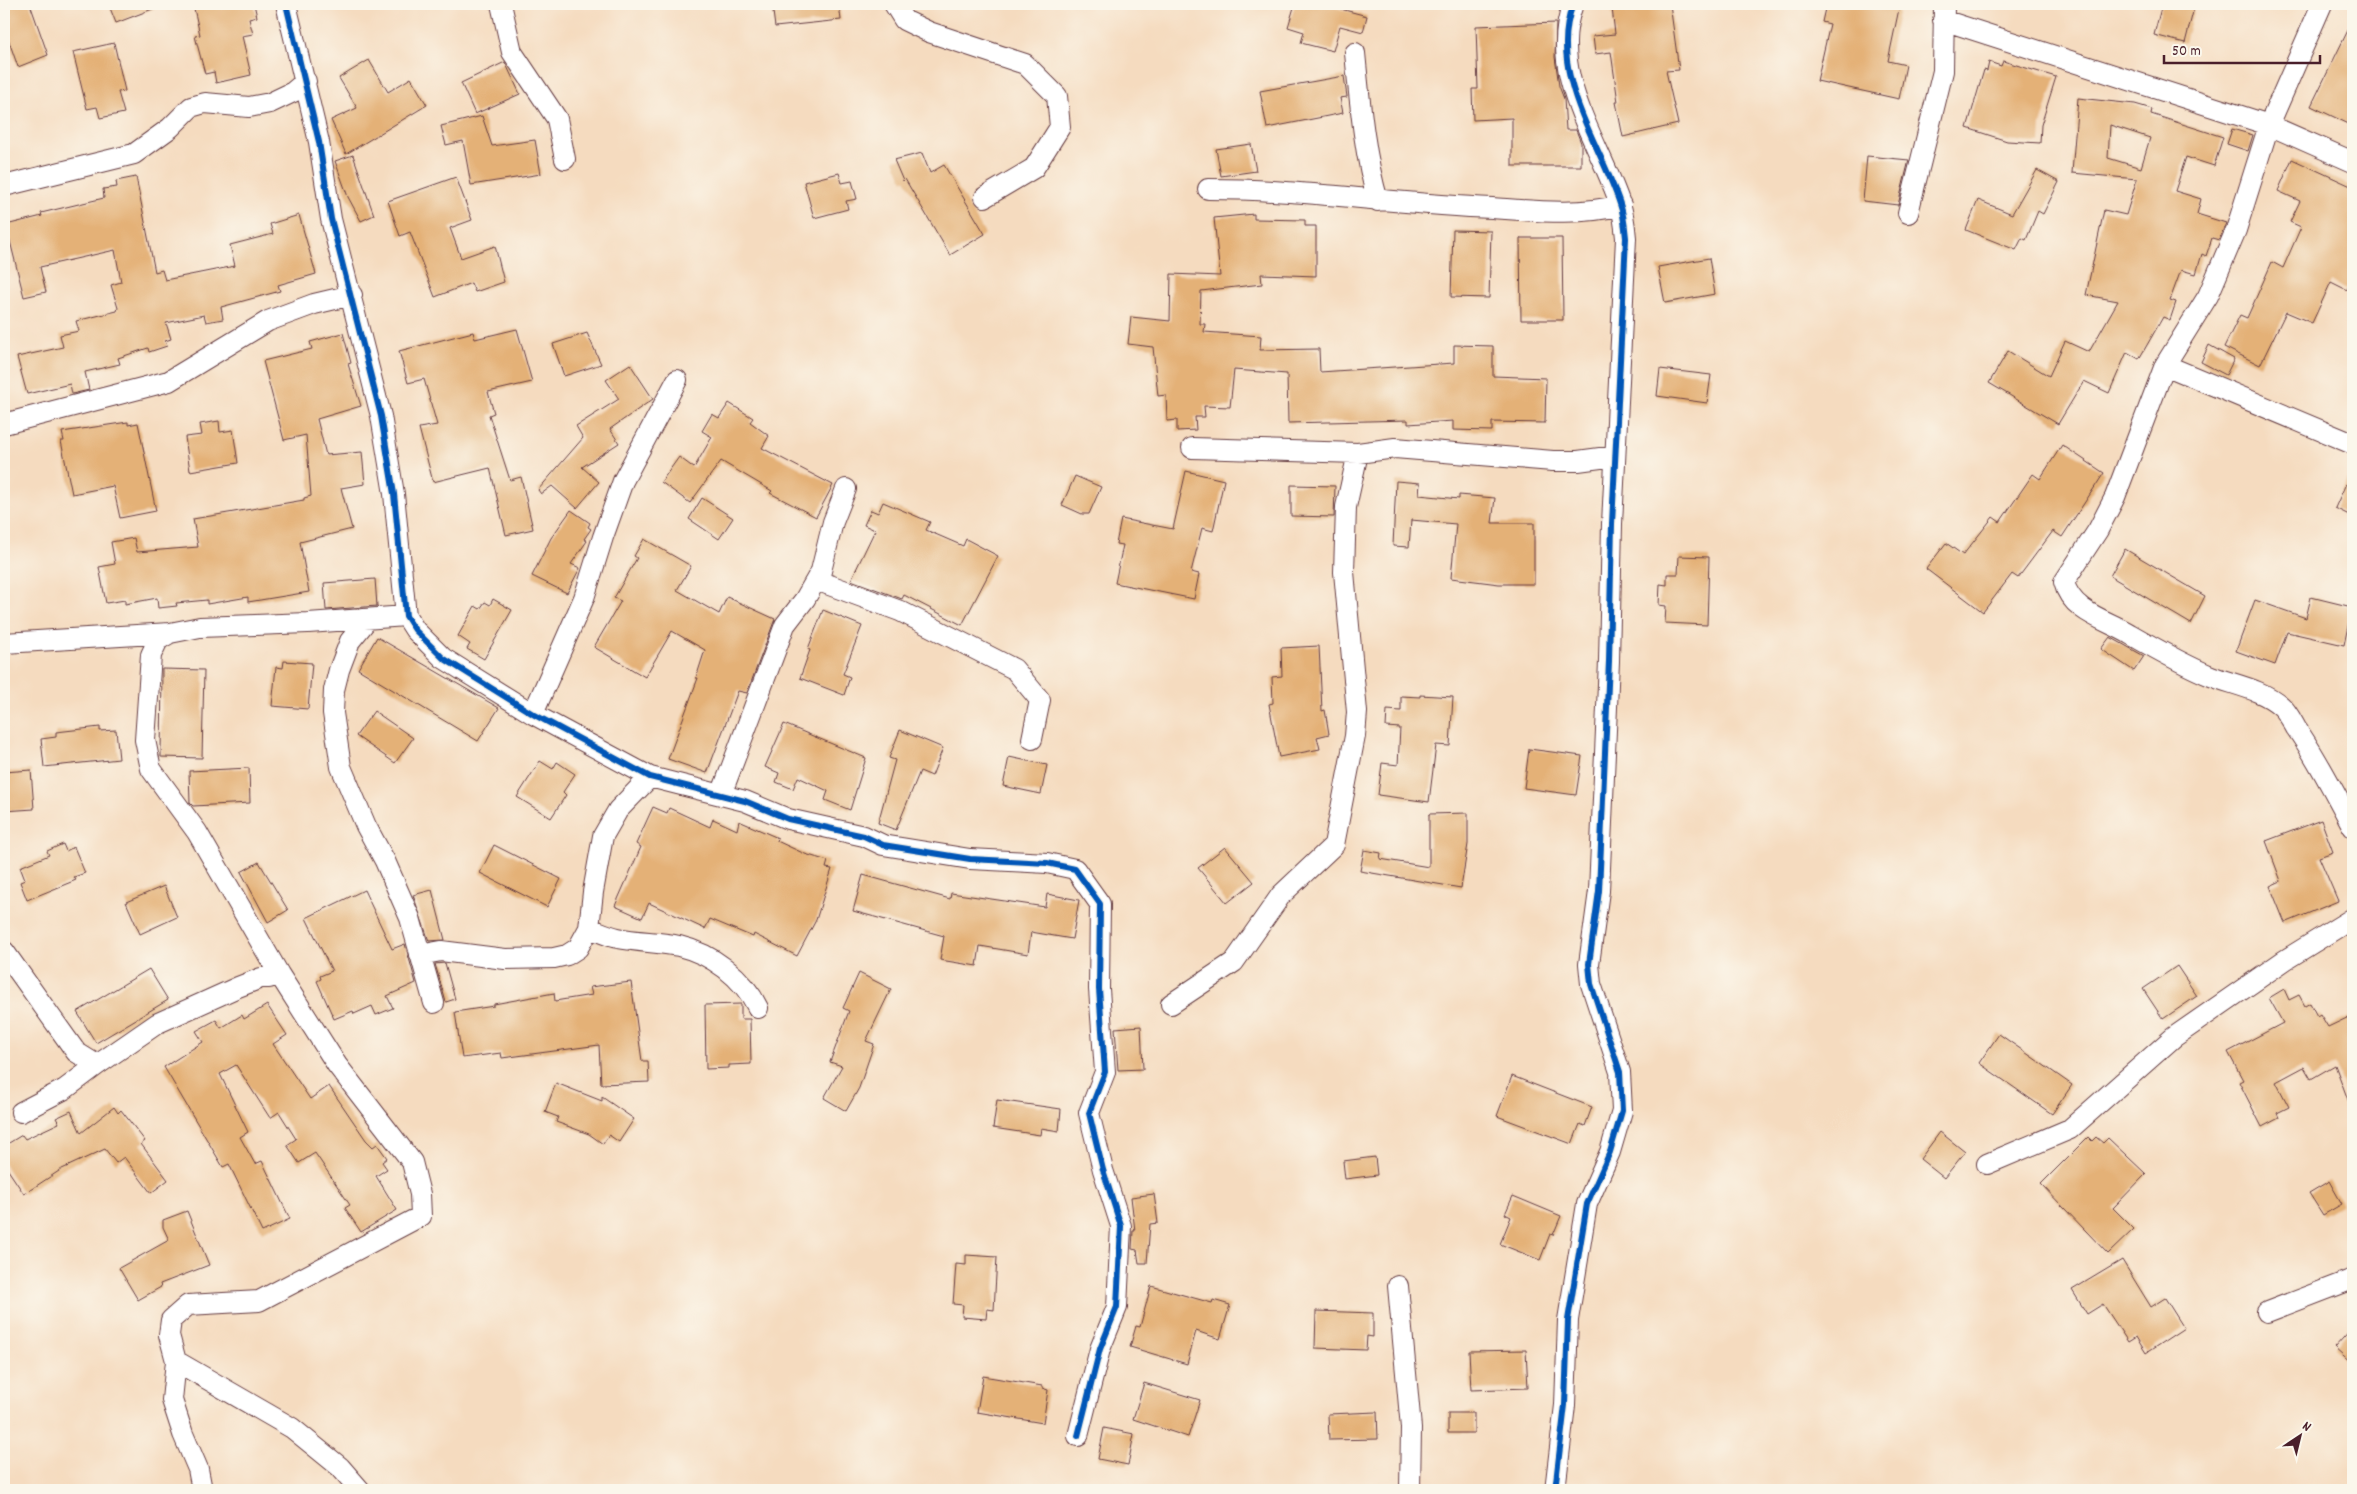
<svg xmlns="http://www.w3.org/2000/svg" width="2357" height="1494" font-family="Dekko,sans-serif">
<rect width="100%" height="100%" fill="#fbf7ec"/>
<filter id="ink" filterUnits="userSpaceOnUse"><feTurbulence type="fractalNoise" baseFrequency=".02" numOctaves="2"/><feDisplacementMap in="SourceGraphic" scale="10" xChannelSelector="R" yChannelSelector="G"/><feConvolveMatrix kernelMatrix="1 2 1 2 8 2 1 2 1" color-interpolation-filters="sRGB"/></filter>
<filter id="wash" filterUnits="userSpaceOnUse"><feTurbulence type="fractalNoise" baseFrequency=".0096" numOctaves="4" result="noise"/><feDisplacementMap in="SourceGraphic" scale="20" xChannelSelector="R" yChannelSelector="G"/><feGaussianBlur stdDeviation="1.12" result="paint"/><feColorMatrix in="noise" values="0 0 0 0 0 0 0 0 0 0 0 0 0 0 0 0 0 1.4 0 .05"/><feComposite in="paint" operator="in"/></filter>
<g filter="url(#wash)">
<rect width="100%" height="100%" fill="#f5dbbf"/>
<g id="blocks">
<!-- building -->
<path fill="#e4b177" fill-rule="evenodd" d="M4 4H30L48 55 18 67 4 27Z
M121 4H163V5L116 23 110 8Z
M193 4H254L257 17 249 19 253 34 242 36 251 75 216 83 214 72 205 74 195 36 200 35Z
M772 4H839L841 20 775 27Z
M1295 4H1322L1367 16 1363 32 1340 26 1333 51 1301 43 1304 32 1288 27Z
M1655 4H1670L1679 70 1666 71 1678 124 1623 137 1616 102H1618L1611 52 1595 54 1593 36 1615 34 1612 8Z
M1826 4H1900L1888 61 1906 65 1899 99 1817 81 1830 24 1822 22Z
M2162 4H2195L2185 43 2154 35Z
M2353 20V126L2311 106Z
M1556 23 1555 57 1559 86 1564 99 1566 130H1576L1581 143V166H1512V118L1473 120 1472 89H1478L1476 26Z
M114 43 125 91 118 92 124 113 100 118 97 107 87 109 73 52Z
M369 60 388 92 411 78 427 105 346 154 331 120 357 108 339 78Z
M2003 61 2056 77 2041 125 2040 143 2007 141 1967 128 1984 70 1987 71 1989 62 2001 66Z
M505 62 520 94 475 114 461 83Z
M1344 76 1347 97 1340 98 1343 113 1267 128 1260 91Z
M2078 98 2135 104 2152 109 2151 114 2223 137 2214 166 2186 157 2175 191 2201 199 2197 214 2226 223 2219 240 2212 238 2206 256 2202 254 2196 274 2181 270 2170 300 2176 302 2170 320 2163 317 2139 359 2127 352 2109 393 2084 381 2058 424 1989 383 2008 351 2049 376 2065 341 2089 352 2118 301 2086 295 2104 210 2126 215 2137 179 2072 173ZM2110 125 2150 138 2141 168 2108 158Z
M482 116 492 146 535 140 541 174 471 185 463 141 446 145 441 126Z
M2232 129 2253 135 2248 151 2227 144Z
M1251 144 1256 171 1221 176 1216 149Z
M922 153 930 173 944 165 985 234 950 255 905 179 903 181 894 160Z
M353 155 374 215 361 221 348 197 335 161Z
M1867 156 1909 160 1898 205 1863 201Z
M2292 159 2353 187V276L2347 290 2331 282 2312 323 2286 312 2260 365 2224 347 2240 315 2247 318 2272 262 2283 268 2301 227 2290 222 2300 201 2278 191Z
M2037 170 2059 182 2043 214 2038 211 2026 240 2022 238 2016 250 1966 230 1978 200 2012 214Z
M839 173 842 183 852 181 857 199 846 201 848 209 814 218 804 182Z
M136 177 155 272 162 270 165 280 235 266 230 245 273 234 270 224 299 215 316 274 278 285 280 291 221 307 223 319 206 322 204 315 166 323 171 339 165 341 167 346 149 352 148 348 118 358 120 364 85 372 89 390 72 394 70 384 27 394 17 357 63 347 60 335 79 331 76 321 117 311 118 308 111 285 121 282 115 250 40 267 46 292 24 297 6 225 42 216 41 213 104 198 103 189 117 187 116 181Z
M456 177 472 220 450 228 461 258 495 246 504 282 475 292 471 283 435 297 410 232 400 236 388 201Z
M1254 214V219L1305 220V226H1316V276L1261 274 1262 284 1201 291 1200 324H1205L1204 332 1261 336 1260 350 1319 349 1320 372 1454 363V345L1493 346V376L1546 378 1545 423 1492 422V431L1453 430V421L1408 424V420L1288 423 1287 374 1234 370 1230 407 1204 406 1205 417H1195L1196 430 1177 431V420L1167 421 1166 395 1158 396 1153 347 1128 344 1131 317 1170 321 1171 274 1220 276 1214 218Z
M1453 230 1491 231 1489 298 1451 297Z
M1520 238H1562L1563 320H1521Z
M1709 258 1715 294 1665 303 1658 267Z
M517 329 532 382 488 392 494 413 489 415 510 480 521 477 533 529 506 535 490 468 433 482 419 428 437 425 424 379 408 383 399 351 473 332 475 339Z
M343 333 351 363 348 364 361 406 317 419 326 455 362 452 365 484 341 488 352 529 300 542 309 592 248 602V597L207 604V600L176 603 177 606 158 608 157 598 125 604V600L106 603 99 567 115 564 111 542 134 538 137 552 198 547 193 519 304 500V498L311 496 306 435 284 440 263 361 312 349 310 342Z
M587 333 601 364 564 376 553 344Z
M2209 345 2234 359 2226 375 2201 362Z
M630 364 653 399 610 429 619 443 582 467 599 482 577 508 552 486 541 494 538 490 583 438 576 426 619 399 606 380Z
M1660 369 1711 375 1707 403 1657 396Z
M729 403 753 418 750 422 769 436 762 448 833 485 816 517 770 493 772 491 721 461 690 503 661 482 679 457 694 468 712 437 702 431 712 414 719 418Z
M219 421 220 432 233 430 238 463 190 471 185 437 202 435 200 424Z
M128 422V425L138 423 156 511 120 518 113 486 72 494 61 441H64L62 432Z
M2062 445 2104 473 2062 537 2053 531 2018 578 2012 574 1983 612 1926 569 1946 543 1963 555 1993 517 2000 522 2033 474 2040 479Z
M2353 468V517L2335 508Z
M1186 471 1224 480 1213 531 1202 528 1191 572 1199 574 1194 599 1115 583 1123 545 1116 544 1121 519 1173 529Z
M1075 476 1101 487 1089 514H1082L1062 505Z
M1396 481 1420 483 1419 495 1459 499V495L1495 498 1492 523H1534V584H1499L1451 578 1456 524 1411 520 1409 547 1393 546Z
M1291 485 1335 486 1334 517 1291 516Z
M702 498 733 518 719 539 689 519Z
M883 502 930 522 926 530 963 546 966 539 998 556 962 625 904 595 902 599 851 580 875 530 864 525 871 510 878 513Z
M571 510 590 523 588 527 591 529 584 539 587 541 571 564 580 568 567 593 532 576 551 538Z
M644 539 691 566 677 590 719 614 727 597 775 619 747 693 738 691 707 773 668 759 698 678H696L705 650 672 631 645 677 594 647 621 601 614 598 637 558 634 556Z
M2125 549 2205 596 2191 624 2110 576Z
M1679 556 1709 557 1707 625 1665 623 1666 606 1659 605 1660 584 1667 585V574H1678Z
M375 579 377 606 326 610 324 583Z
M2311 597 2352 607 2344 645 2287 632 2275 665 2236 651 2255 600 2306 618Z
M493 599 512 610 484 659 467 649 470 644 458 636 475 606 480 609 485 602 490 605Z
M823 610 862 626 843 674 850 677 844 695 800 678 810 650 808 649Z
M377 637 499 708 478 741 358 669Z
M2110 637 2144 656 2134 671 2101 649Z
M1319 646 1322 711 1325 710 1329 734 1317 737 1320 749 1279 757 1269 704 1273 703 1272 677 1282 676 1281 648Z
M284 661 312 663 308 709 272 706 276 667 283 668Z
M162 669 204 670 202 758 161 757Z
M1420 695 1453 697 1450 746 1436 745 1429 802 1378 795 1382 763 1398 765 1400 728 1386 727 1387 710 1401 711V696L1420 697Z
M374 711 413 738 395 763 356 736Z
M784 724 866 758 850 810 825 800 828 791 798 777 793 789 776 782 779 773 765 767Z
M100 727V731L116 730 119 759 44 767 41 739 56 737V732Z
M900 730 943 748 932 776 920 771 896 830 878 823 895 760 889 758Z
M1529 749 1582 756 1576 795 1524 788Z
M1009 757 1047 765 1041 794 1003 786Z
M540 761 553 769 557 762 575 774 563 792 566 795 551 818 517 797Z
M249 768 250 803 193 806 190 803 189 771Z
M31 770 34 809 4 811V772Z
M653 807 667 813 669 808 710 827 713 819 737 830 739 821 778 838 777 841 805 854 828 861 826 868 832 869 816 920 797 956 754 934 753 937 710 919 705 929 649 903 642 918 615 906 641 847 636 844Z
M1468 813V844L1461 888 1360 871 1364 850 1381 853 1380 859 1429 867V814Z
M2321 820 2333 852 2319 857 2338 901 2285 923 2270 886 2281 881 2266 841Z
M63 844 66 851 74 847 85 873 74 877 76 880 27 900 20 882 25 880 20 867 49 855 47 851Z
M494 845 561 879 547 907 480 873Z
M1225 847 1254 882 1227 903 1198 868Z
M259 862 288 910 268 922 241 872Z
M863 875 950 899 951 893 1045 907 1047 894 1079 900 1072 939 1031 932 1028 954 980 946 977 966 940 960 944 936 853 911Z
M164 886 177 917 140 934 126 902Z
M364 890 392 949 405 944 416 983 387 996 393 1008 376 1015 372 1006 354 1014 353 1011 334 1019 317 981 321 979 320 976 332 971 306 918Z
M432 890 445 940 429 941 413 895Z
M445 963 455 999 446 1002 435 964Z
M2177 966 2197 996 2163 1019 2143 989Z
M149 969 168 1000 96 1043 77 1012Z
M859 973 891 989 866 1041 874 1044 859 1088 846 1111 824 1098 842 1066 830 1062 849 1011 843 1008Z
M631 982 642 1061H648L649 1082 601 1084 599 1045 502 1058 501 1053 462 1058 455 1012 494 1006V1004L554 993 555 1001 592 995 590 987Z
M2284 989 2289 1000 2299 995 2305 1006 2310 1003 2317 1016 2320 1014 2328 1027 2353 1015V1108H2351L2335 1065 2311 1079 2304 1067 2276 1082 2289 1107 2277 1113 2279 1118 2262 1127 2239 1082 2243 1080 2228 1052 2283 1023 2269 998Z
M741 1004V1019H750L751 1064 729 1065V1068L706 1069 705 1005Z
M267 1005 287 1035 273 1044 310 1099 329 1086 366 1140 373 1147 377 1144 387 1158 382 1162 387 1169 376 1176 397 1210 361 1232 345 1208 350 1205 315 1153 299 1163 287 1145 296 1139 279 1112 270 1118 236 1065 220 1074 248 1132 240 1137 255 1164 262 1161 290 1219 262 1232 229 1164 223 1167 164 1067 203 1042 196 1031 216 1020 221 1028 242 1015 244 1019Z
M1141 1026 1143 1069 1118 1070 1115 1028Z
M1999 1034 2072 1085 2052 1114 1979 1063Z
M1512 1076 1592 1107 1585 1126 1580 1124 1572 1144 1497 1116Z
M556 1083 602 1101V1097L634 1119 619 1142 609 1135 603 1144 589 1134 556 1122 558 1117 545 1112Z
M997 1100 1061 1109 1059 1131 1041 1128 1040 1135 993 1128Z
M114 1107 118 1113 121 1110 145 1141 141 1144 168 1180 151 1193 124 1157 116 1163 105 1149 62 1169 24 1194 4 1164V1146L22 1135 25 1139 59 1123 56 1118 71 1111 81 1133Z
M1940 1132 1965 1152 1944 1178 1920 1159Z
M2088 1137 2092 1141 2096 1137 2103 1143 2108 1138 2146 1174 2113 1208 2134 1229 2108 1254 2041 1184Z
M1375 1157 1377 1175 1345 1179 1343 1161Z
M2329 1181 2342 1204 2323 1215 2309 1193Z
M1154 1194 1158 1223 1150 1224 1147 1263H1139L1137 1250 1132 1249 1133 1231H1135L1131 1197Z
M1513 1196 1561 1216 1553 1235 1550 1234 1540 1260 1500 1244 1511 1217 1505 1214Z
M187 1211 209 1265 160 1284 161 1287 138 1300 119 1268 169 1240 163 1227V1220Z
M966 1255 997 1257 994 1310 987 1309 986 1319 962 1317 963 1305 953 1304 956 1264 966 1265Z
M2122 1260 2151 1307 2165 1298 2184 1328 2146 1353 2136 1337 2128 1342 2103 1304 2087 1314 2072 1290Z
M1151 1286 1212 1303 1213 1300 1230 1305 1220 1339 1196 1331 1187 1364 1130 1347 1136 1326 1140 1327Z
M1316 1311 1373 1313V1337L1367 1336 1366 1350 1315 1348Z
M2353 1327V1365L2334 1348Z
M1526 1350 1528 1388 1471 1390 1469 1351Z
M983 1376 1042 1386V1388L1048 1390 1043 1423 977 1412Z
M1144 1383 1200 1400 1188 1437 1133 1419Z
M1377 1412 1378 1439 1329 1440 1328 1414Z
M1448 1413H1474V1433H1448Z
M1104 1428 1134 1434 1128 1465 1098 1459Z"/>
</g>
</g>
<g filter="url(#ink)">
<use href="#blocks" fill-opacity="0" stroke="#643b41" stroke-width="1"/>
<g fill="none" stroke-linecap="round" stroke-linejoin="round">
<!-- minor casing -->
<g stroke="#643b41" stroke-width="22">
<path id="minor" d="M286 4 319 142 331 219 381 416 394 494 406 616 415 630 443 658 533 714 650 777 745 801 788 819 864 836 883 845 970 859 1047 863 1075 869 1100 904 1099 989 1105 1072 1089 1113 1103 1170 1121 1226 1117 1307 1100 1349 1078 1436
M501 4 512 52 557 119 565 159
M894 4 904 20 929 32 1025 64 1057 96 1060 127 1034 168 985 197
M2322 4 2269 125 2236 230 2208 296 2165 365 2115 497 2098 530 2064 582C2071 612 2107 620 2130 634 2156 649 2184 665 2211 676 2234 685 2262 689 2281 706 2287 711 2292 721 2296 728 2318 759 2335 794 2353 827
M1943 20 2269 125 2353 162
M1355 53C1360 103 1364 153 1378 201
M4 186 134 154 170 128 191 107 205 103 249 107 270 103 293 92 306 81
M1208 189C1302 189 1397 204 1492 208 1535 211 1579 216 1621 205
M1908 213 1943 71 1944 4
M2165 365 2353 444
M4 424 169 381 268 321 314 304 352 295
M1192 448 1358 453 1395 448 1553 461H1578L1615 456
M816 580 900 611 1014 669 1040 700 1032 739
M367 620 350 641 339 670 334 690 333 713 341 767 366 826 385 861 410 918 434 1003
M4 643 170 633
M533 714 584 598 603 537 623 481 677 380
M721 795 785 625 805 599 821 571 833 522 846 489
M589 928C598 931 608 936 618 938 638 942 659 942 679 946 712 954 743 977 758 1008
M4 951 76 1052 97 1065 158 1023 238 987 261 978H269L279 974 197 832 151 769 145 740 151 655 158 640 170 633 200 627 308 623 406 616
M420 955 441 951 505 959 554 958 567 955 578 948 589 928 593 892 603 836 618 810 650 777
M279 974 337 1065 412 1162 420 1194 421 1216 259 1301 188 1305 171 1320 169 1335 176 1361 292 1428 340 1467 360 1490
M1171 1004 1234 962 1281 895 1334 845 1355 736 1357 712 1344 572 1346 507 1358 453
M21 1112 65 1089 97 1065
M1987 1164 2070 1129 2174 1037 2285 960 2353 918
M1398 1286 1411 1428 1410 1490
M2267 1312 2353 1279
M176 1361 172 1400 183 1434 198 1469 202 1490
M1555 1490 1565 1405 1568 1320 1587 1204 1610 1152 1622 1111 1620 1072 1591 984 1589 964 1599 891 1609 661 1612 524 1626 238C1625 227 1624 215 1620 204 1599 141 1547 73 1573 4"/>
</g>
<!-- minor -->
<use href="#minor" stroke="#fff" stroke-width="20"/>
<!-- cycleway casing -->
<g stroke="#fbf7ec" stroke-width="9">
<path id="cycleway" d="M286 4 319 142 331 219 381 416 394 494 406 616 415 630 443 658 533 714 650 777 745 801 788 819 864 836 883 845 970 859 1047 863 1075 869 1100 904 1099 989 1105 1072 1089 1113 1103 1170 1121 1226 1117 1307 1100 1349 1078 1436
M1555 1490 1565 1405 1568 1320 1587 1204 1610 1152 1622 1111 1620 1072 1591 984 1589 964 1599 891 1609 661 1612 524 1626 238C1625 227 1624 215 1620 204 1599 141 1547 73 1573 4"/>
</g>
<!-- cycleway -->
<use href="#cycleway" stroke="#0057b8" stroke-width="6"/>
</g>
</g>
<!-- margin -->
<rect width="2357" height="1494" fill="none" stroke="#fbf7ec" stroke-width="20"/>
<!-- north arrow -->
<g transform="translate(2300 1436) rotate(35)" stroke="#fbf7ec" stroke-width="4" paint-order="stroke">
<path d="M0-4L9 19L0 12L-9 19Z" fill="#4a1f2b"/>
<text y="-8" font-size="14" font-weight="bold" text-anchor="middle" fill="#4a1f2b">N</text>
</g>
<!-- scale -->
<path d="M2164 55v8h156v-8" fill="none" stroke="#4a1f2b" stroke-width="2.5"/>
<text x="2172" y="55" font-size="15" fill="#4a1f2b" stroke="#fbf7ec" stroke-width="4" paint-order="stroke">50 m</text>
</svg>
